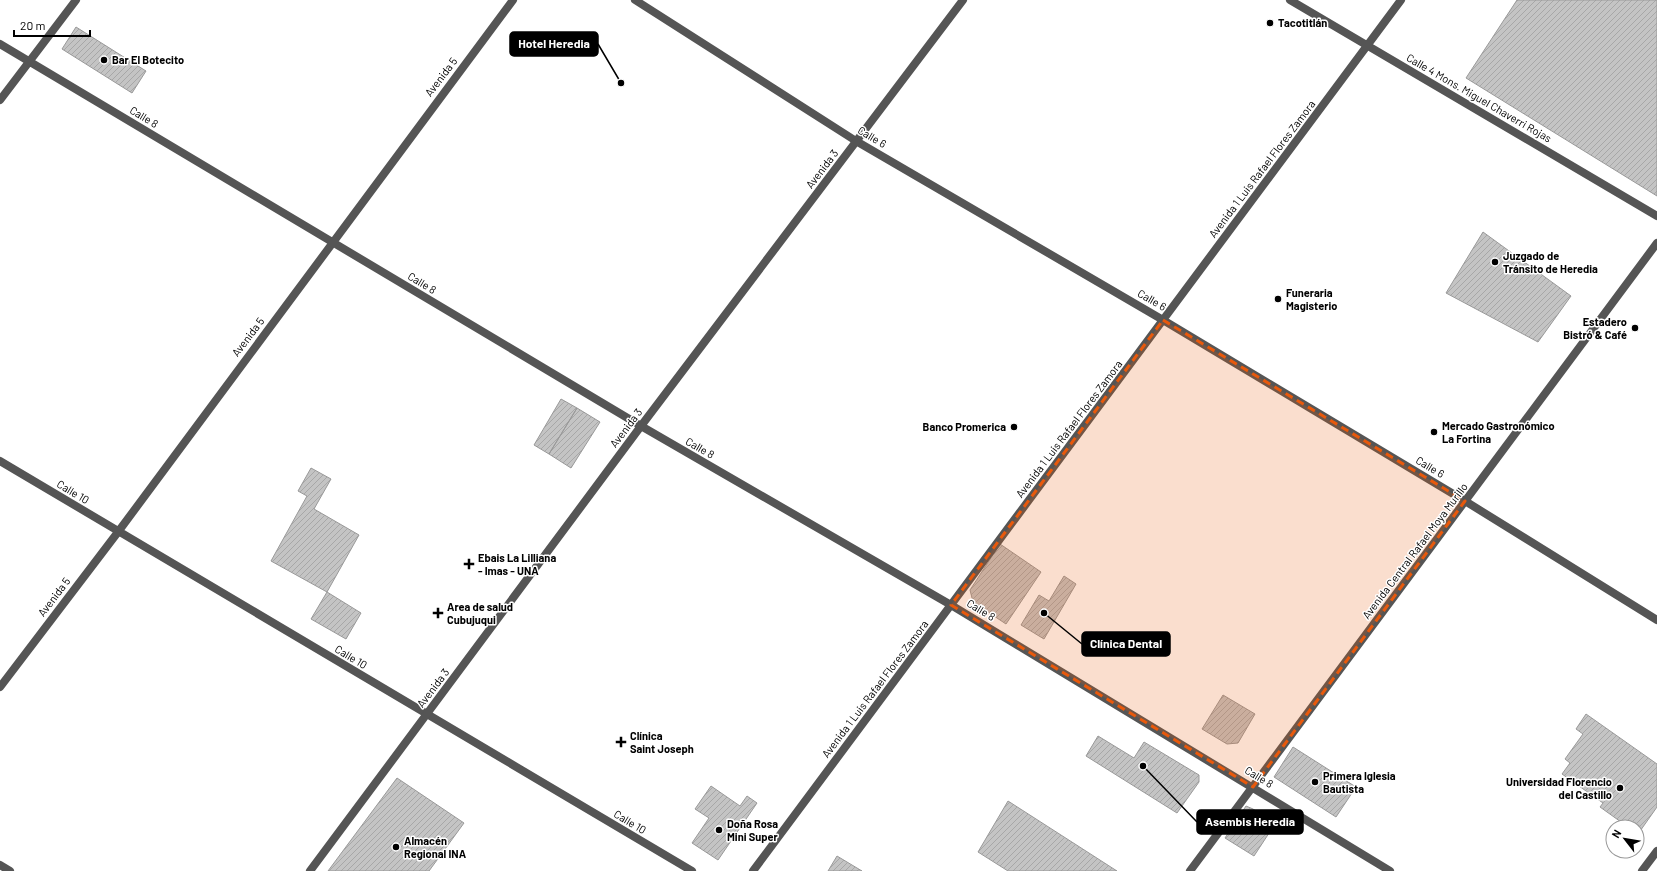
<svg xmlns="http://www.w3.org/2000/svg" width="1657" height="871" font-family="Barlow,sans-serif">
<defs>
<pattern id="building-hatch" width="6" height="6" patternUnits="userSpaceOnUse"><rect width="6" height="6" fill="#c4c4c4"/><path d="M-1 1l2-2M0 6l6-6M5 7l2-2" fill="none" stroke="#a7a7a7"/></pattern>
</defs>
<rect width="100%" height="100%" fill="#fff"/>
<!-- building -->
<path fill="url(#building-hatch)" stroke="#999" d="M1517 0H1657V196L1466 78Z
M76 27 146 71 132 93 62 49Z
M1483 232 1571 296 1538 342 1446 293Z
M561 399 577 408 549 454 534 445Z
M577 408 600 422 571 468 549 454Z
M311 468 331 479 314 509 359 535 327 592 271 561 307 496 298 491Z
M1000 544 1041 572 1006 624 973 602 970 590Z
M1064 576 1076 584 1044 639 1021 625 1039 595 1049 601Z
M327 592 361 613 346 639 311 619Z
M1223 695 1255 714 1238 743 1227 744 1202 729Z
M1586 714 1657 764V807L1638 834 1637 827H1628L1600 807 1603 803 1562 774 1570 763 1565 759 1583 734 1576 729Z
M1098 736 1134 758 1144 742 1199 775V782L1177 813 1086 756Z
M1293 747 1356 787 1336 817 1274 777Z
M397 778 464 823 429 871H328Z
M711 786 740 806 747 796 757 803 718 860 692 843 709 818 695 809Z
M1008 801 1117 871H1008L978 852Z
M1246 806 1253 809 1275 824 1254 856 1225 838Z
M837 856 862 871H828Z"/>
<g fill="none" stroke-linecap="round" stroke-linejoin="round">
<!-- minor -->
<path stroke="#555" stroke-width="8" d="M635 0 856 141 1163 320 1465 501 1657 620
M1290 0 1657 216
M0 44 641 426 951 605 1390 871
M0 100 76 0
M0 461 692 871
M0 687 118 532 513 0
M753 871 1401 0
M1190 871 1657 243"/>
<!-- tertiary -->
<path stroke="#555" stroke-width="8" d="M0 865 10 871
M310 871 641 426 963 0
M1642 871 1657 851"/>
</g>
<!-- marked area -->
<path fill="#e8590c" fill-opacity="0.2" stroke="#e8590c" stroke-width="3" stroke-dasharray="8 5" stroke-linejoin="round" d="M1163 320 1465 501 1253 787 951 605Z"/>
<!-- markers -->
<g fill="#000" stroke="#fff" stroke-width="1.5">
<circle cx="1270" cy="23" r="4"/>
<circle cx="104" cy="60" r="4"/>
<circle cx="1495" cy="262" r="4"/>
<circle cx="1278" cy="299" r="4"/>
<circle cx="1635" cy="328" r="4"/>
<circle cx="1014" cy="427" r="4"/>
<circle cx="1434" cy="432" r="4"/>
<path d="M467 558h4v4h4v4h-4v4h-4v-4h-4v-4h4z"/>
<path d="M436 607h4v4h4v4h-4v4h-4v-4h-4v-4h4z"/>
<path d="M619 736h4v4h4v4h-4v4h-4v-4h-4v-4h4z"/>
<circle cx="1315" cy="782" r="4"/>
<circle cx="1620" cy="788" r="4"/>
<circle cx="719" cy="830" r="4"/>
<circle cx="396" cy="847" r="4"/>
</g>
<g text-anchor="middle" stroke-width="3" stroke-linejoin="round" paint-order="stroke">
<!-- poi labels -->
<g font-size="11" font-weight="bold" fill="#000" stroke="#fff" text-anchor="start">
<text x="1278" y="27">Tacotitlán</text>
<text x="112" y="64">Bar El Botecito</text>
<text x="1503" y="260">Juzgado de<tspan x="1503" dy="13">Tránsito de Heredia</tspan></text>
<text x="1286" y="297">Funeraria<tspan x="1286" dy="13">Magisterio</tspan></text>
<text x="1627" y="326" text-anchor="end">Estadero<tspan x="1627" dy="13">Bistró &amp; Café</tspan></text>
<text x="1442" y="430">Mercado Gastronómico<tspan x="1442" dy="13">La Fortina</tspan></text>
<text x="1006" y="431" text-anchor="end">Banco Promerica</text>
<text x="478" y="562">Ebais La Lilliana<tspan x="478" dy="13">- Imas - UNA</tspan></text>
<text x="447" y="611">Area de salud<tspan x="447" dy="13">Cubujuqui</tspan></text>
<text x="630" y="740">Clínica<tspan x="630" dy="13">Saint Joseph</tspan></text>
<text x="1323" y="780">Primera Iglesia<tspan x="1323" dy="13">Bautista</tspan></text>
<text x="1612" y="786" text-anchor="end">Universidad Florencio<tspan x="1612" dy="13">del Castillo</tspan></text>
<text x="727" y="828">Doña Rosa<tspan x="727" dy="13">Mini Super</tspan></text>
<text x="404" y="845">Almacén<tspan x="404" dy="13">Regional INA</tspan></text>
</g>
<!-- street labels -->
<g font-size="11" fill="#000" stroke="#fff">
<text transform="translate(441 77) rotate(-53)" y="4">Avenida 5</text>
<text transform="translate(1479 98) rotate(30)" y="4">Calle 4 Mons. Miguel Chaverri Rojas</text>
<text transform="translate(144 117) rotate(31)" y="4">Calle 8</text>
<text transform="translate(872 137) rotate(31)" y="4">Calle 6</text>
<text transform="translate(822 169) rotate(-53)" y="4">Avenida 3</text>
<text transform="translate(1262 169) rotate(-53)" y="4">Avenida 1 Luis Rafael Flores Zamora</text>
<text transform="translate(422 283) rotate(31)" y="4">Calle 8</text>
<text transform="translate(1152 300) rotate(30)" y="4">Calle 6</text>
<text transform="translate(248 337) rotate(-53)" y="4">Avenida 5</text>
<text transform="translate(626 428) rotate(-53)" y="4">Avenida 3</text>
<text transform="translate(1069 429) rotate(-53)" y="4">Avenida 1 Luis Rafael Flores Zamora</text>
<text transform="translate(700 448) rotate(30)" y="4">Calle 8</text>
<text transform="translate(1430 467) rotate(31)" y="4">Calle 6</text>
<text transform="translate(73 492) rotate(31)" y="4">Calle 10</text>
<text transform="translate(1415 551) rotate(-53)" y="4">Avenida Central Rafael Moya Murillo</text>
<text transform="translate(54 597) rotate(-53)" y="4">Avenida 5</text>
<text transform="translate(981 610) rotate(31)" y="4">Calle 8</text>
<text transform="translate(351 657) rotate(31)" y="4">Calle 10</text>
<text transform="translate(433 688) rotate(-53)" y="4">Avenida 3</text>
<text transform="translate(875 689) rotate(-53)" y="4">Avenida 1 Luis Rafael Flores Zamora</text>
<text transform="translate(1259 777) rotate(31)" y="4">Calle 8</text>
<text transform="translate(630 822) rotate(31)" y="4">Calle 10</text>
</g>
</g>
<!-- callouts -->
<path fill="none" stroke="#000" stroke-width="1.5" d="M621 83L598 44M1044 613L1082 644M1143 766L1197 822"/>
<g fill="#000" stroke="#fff" stroke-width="1.5">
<circle cx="621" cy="83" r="4"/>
<circle cx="1044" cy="613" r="4"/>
<circle cx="1143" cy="766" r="4"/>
</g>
<g fill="#000" stroke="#000" stroke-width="1.5">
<rect x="510" y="32" width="88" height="24" rx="4"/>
<rect x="1082" y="632" width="88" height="24" rx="4"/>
<rect x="1197" y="810" width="106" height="24" rx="4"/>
</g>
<g font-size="12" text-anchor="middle" font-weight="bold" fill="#fff">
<text x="554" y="48">Hotel Heredia</text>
<text x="1126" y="648">Clínica Dental</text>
<text x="1250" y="826">Asembis Heredia</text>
</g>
<!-- north arrow -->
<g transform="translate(1625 839) rotate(301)"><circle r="19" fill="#ffffff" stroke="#999999"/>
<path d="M0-3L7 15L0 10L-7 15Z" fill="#000000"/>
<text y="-6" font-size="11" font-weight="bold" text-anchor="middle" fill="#000000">N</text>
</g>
<!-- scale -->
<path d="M14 30v6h76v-6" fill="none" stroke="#000000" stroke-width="2"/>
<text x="20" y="30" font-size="12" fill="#000000" stroke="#ffffff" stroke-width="3" paint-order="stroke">20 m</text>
</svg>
